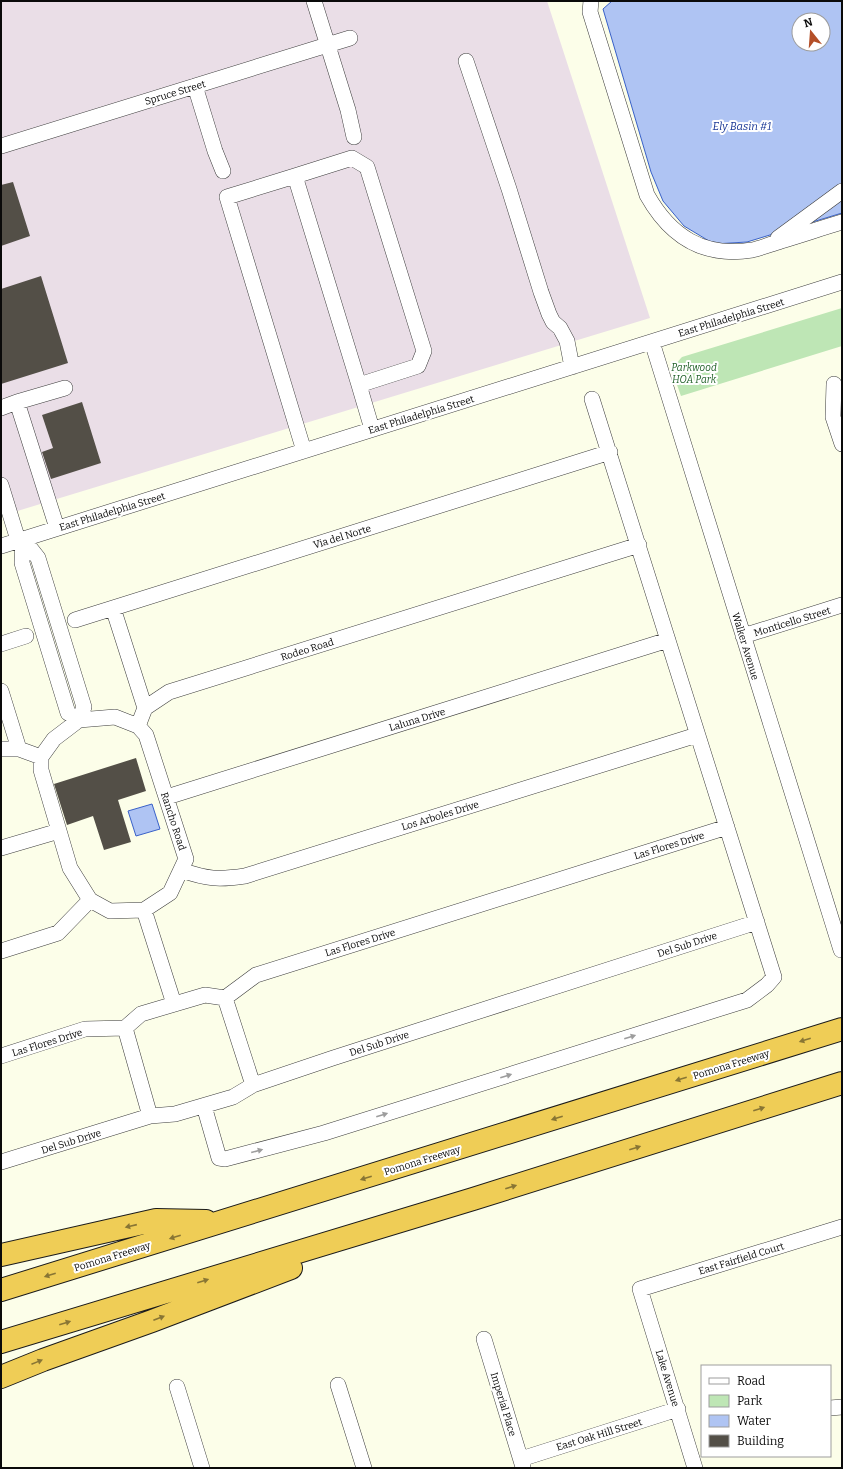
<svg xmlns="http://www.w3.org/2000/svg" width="843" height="1469" font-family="Bitter,serif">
<rect width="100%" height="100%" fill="#fcfee9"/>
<path fill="#eadee7" d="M 1,1 L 547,1 L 650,318 L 1,516 Z"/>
<path fill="#bee6b5" d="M 842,308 L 842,346 L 681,396 C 676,381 669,370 682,357 Z"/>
<path fill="#afc4f3" stroke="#3961c8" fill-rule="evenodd" d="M 612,1 L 842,1 L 842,213 L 747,242 L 714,244 L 684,226 L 663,201 L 651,172 L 603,9 ZM 799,20 L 823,20 L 823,44 L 799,44 Z
M 152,804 L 160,829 L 136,836 L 128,811 Z"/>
<path fill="#534f47" d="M 13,182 L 30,236 L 1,246 L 1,185 Z
M 41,276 L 68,363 L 1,384 L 1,289 Z
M 82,402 L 101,463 L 51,479 L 42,452 L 53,448 L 42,415 Z
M 136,758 L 146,791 L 118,800 L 131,842 L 104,850 L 93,816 L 67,825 L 54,784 Z"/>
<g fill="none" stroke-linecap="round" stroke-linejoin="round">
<defs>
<path id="minor" d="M 314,1 L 348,110 L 354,137
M 591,1 L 590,12 L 647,195 C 670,236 703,258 752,250 C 761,248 771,244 781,241 C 801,235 822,228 842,222
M 466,61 L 509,189 L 541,292 L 549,314 L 553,322 L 560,328 L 567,341 L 572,367
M 195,86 L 215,151 L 223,171
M 1,146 L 350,38
M 295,176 L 227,197 L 304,451
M 778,238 L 842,191
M 652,342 L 841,950
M 834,384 L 833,417 L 842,444
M 359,385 L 295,176 L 352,158 L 367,167 L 424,351 L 418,366 L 359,385 L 372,429
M 17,402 L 65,388
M 1,408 L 17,402 L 57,528
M 1,485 L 18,540
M 23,539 L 38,558 L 84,707 L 79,720 L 68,713 L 22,563 Z
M 1,546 L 842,282
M 113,608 L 145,708
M 75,620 L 610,452
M 743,636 L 842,605
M 1,644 L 26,636
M 1,691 L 19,749
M 115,717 L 138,726 L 146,735 L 186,859 L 170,893 L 144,910 L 110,911 L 90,900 L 70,868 L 41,770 L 41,757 L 54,739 L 79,720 Z
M 138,726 L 145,708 L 169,692 L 639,545
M 1,749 L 19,749 L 41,757
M 167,797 L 668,640
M 1,848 L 59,831
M 181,870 C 207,879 218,880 245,876 L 697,735
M 144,910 L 174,1004
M 1,951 L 58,933 L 90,900
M 225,998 L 253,1085
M 125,1028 L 150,1116
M 1,1056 L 85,1029 L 125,1028 L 141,1014 L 205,995 L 225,998 L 256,975 L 727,827
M 204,1106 L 219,1158 L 225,1159 L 324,1133 L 747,1000 L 767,985 L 774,977 L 592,399
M 1,1162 L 150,1116 L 175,1114 L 233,1097 L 253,1085 L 333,1058 L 757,922
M 484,1339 L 523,1467
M 338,1385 L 364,1468
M 177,1387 L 202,1468
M 830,1408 L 842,1407
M 521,1459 L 678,1409
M 695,1468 L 640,1289 L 842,1227"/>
<path id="highway" d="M 1,1255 L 156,1220 L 206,1221
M 1,1290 L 842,1029
M 1,1342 L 473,1199 L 842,1083
M 1,1377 L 43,1360 L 152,1321 L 291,1268"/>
</defs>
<use href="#minor" stroke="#3d3d3d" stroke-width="16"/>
<use href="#highway" stroke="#1b1b1b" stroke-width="24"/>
<use href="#minor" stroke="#fff" stroke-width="15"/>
<use href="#highway" stroke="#efcd56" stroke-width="22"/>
</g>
<defs><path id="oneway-solid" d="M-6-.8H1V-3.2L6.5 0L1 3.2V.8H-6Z"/></defs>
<g fill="#9d9d9d">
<use href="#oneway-solid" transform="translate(630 1037) rotate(-17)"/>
<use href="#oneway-solid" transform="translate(506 1076) rotate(-17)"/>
<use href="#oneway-solid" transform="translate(382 1115) rotate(-17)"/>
<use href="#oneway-solid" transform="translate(257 1151) rotate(-15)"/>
</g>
<g fill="#887534">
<use href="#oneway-solid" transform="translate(805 1040) rotate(163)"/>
<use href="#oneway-solid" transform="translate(681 1079) rotate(163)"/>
<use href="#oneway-solid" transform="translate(759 1109) rotate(-17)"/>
<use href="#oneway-solid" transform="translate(557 1118) rotate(163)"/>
<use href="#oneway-solid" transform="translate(635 1148) rotate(-17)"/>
<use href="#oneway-solid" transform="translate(366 1178) rotate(163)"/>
<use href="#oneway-solid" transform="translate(511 1187) rotate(-17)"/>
<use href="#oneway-solid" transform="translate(131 1226) rotate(167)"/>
<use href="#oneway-solid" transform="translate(175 1237) rotate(163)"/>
<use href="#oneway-solid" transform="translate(50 1275) rotate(163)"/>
<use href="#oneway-solid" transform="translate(203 1281) rotate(-17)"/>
<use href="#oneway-solid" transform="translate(159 1318) rotate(-21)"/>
<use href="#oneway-solid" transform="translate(65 1323) rotate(-17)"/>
<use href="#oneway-solid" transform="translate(37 1362) rotate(-22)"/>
</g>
<g text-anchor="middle" stroke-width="4" stroke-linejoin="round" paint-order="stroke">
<g font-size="10" fill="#0a0a0a" stroke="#fff">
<text transform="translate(175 92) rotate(-17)" y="4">Spruce Street</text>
<text transform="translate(731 317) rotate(-17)" y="4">East Philadelphia Street</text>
<text transform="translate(421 414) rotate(-17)" y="4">East Philadelphia Street</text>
<text transform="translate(112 511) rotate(-17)" y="4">East Philadelphia Street</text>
<text transform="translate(342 536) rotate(-17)" y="4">Via del Norte</text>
<text transform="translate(792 621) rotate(-17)" y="4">Monticello Street</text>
<text transform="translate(746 646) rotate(73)" y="4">Walker Avenue</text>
<text transform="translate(307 649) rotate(-17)" y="4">Rodeo Road</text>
<text transform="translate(417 719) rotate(-17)" y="4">Laluna Drive</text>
<text transform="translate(440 815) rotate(-17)" y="4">Los Arboles Drive</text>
<text transform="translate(174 821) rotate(72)" y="4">Rancho Road</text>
<text transform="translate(669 845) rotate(-17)" y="4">Las Flores Drive</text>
<text transform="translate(360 942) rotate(-17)" y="4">Las Flores Drive</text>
<text transform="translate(687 944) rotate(-18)" y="4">Del Sub Drive</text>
<text transform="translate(47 1042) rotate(-17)" y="4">Las Flores Drive</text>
<text transform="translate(379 1043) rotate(-18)" y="4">Del Sub Drive</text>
<text transform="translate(731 1064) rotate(-17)" y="4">Pomona Freeway</text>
<text transform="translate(71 1141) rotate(-17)" y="4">Del Sub Drive</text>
<text transform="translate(422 1160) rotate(-17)" y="4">Pomona Freeway</text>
<text transform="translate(112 1256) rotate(-17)" y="4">Pomona Freeway</text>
<text transform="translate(741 1258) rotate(-17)" y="4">East Fairfield Court</text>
<text transform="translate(668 1378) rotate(73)" y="4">Lake Avenue</text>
<text transform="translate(504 1404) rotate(73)" y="4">Imperial Place</text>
<text transform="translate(599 1434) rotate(-17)" y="4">East Oak Hill Street</text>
</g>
<g font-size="10" font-style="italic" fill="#1e5f26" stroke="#fff">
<text x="694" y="371">Parkwood<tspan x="694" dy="12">HOA Park</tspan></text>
</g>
<g font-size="11" font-style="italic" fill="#1a3896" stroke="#fff">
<text x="742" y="130">Ely Basin #1</text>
</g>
</g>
<rect width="843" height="1469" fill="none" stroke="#0a0a0a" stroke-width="4"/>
<rect x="701" y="1365" width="130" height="92" fill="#ffffff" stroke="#9d9d9d"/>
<rect x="709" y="1378" width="20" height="6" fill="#ffffff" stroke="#9d9d9d"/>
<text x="737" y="1385" font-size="12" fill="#0a0a0a">Road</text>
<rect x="709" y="1395" width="20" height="12" fill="#bee6b5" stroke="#9d9d9d"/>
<text x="737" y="1405" font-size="12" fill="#0a0a0a">Park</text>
<rect x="709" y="1415" width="20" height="12" fill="#afc4f3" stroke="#9d9d9d"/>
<text x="737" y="1425" font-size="12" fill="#0a0a0a">Water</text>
<rect x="709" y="1435" width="20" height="12" fill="#534f47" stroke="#9d9d9d"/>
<text x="737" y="1445" font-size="12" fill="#0a0a0a">Building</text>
<g transform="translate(811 32) rotate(343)"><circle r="19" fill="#ffffff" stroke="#9d9d9d"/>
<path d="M0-3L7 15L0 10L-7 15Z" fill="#b44f28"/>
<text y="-6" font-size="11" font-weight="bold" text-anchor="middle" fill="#0a0a0a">N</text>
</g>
</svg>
